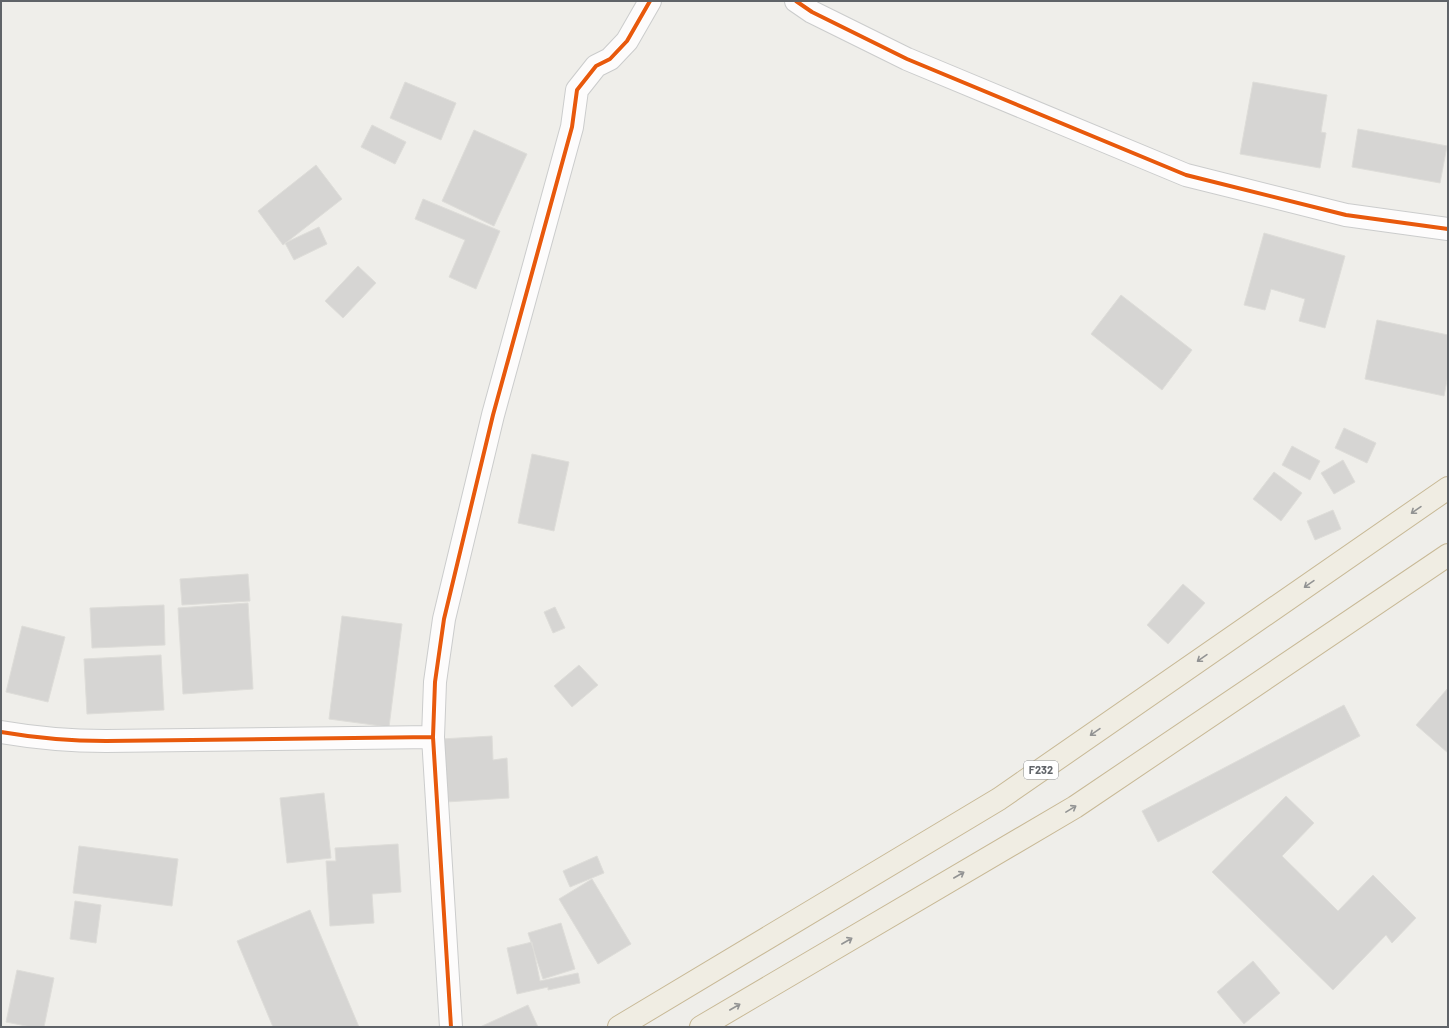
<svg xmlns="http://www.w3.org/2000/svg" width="1449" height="1028" font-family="Barlow,sans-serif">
<rect width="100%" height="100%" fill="#efeeea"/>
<path fill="#d6d5d3" stroke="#deddd9" d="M 405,82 L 456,103 L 441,140 L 390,118 Z
M 1253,82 L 1327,95 L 1321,132 L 1326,133 L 1320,168 L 1240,154 Z
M 372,125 L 406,142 L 395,164 L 361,147 Z
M 1358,129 L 1447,146 L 1440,183 L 1352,167 Z
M 474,130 L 527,154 L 494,226 L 442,201 Z
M 316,165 L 342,199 L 283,245 L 258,211 Z
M 423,199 L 500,231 L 476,289 L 449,277 L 465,240 L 415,219 Z
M 319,227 L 327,244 L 294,260 L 285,243 Z
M 1264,233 L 1345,256 L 1325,328 L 1299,321 L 1305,299 L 1271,289 L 1265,310 L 1244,305 Z
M 358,266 L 376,283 L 343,318 L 325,301 Z
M 1121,295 L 1192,350 L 1162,390 L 1091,334 Z
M 1377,320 L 1448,335 L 1448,375 L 1444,396 L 1365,379 Z
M 1344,428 L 1376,443 L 1367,463 L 1335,448 Z
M 1292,446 L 1320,461 L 1310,480 L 1282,465 Z
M 532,454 L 569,462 L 554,531 L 518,523 Z
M 1343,460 L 1355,482 L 1334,494 L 1321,473 Z
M 1274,472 L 1302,493 L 1281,521 L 1253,499 Z
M 1333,510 L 1341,529 L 1315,540 L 1307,521 Z
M 248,574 L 250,601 L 182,605 L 180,579 Z
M 1183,584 L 1205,603 L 1168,644 L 1147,625 Z
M 248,603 L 253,689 L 183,694 L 178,608 Z
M 164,605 L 165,645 L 92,648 L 90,608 Z
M 555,607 L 565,628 L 553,633 L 544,612 Z
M 342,616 L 402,624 L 389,727 L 329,719 Z
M 22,626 L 65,637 L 48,702 L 6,692 Z
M 161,655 L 164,710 L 87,714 L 84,659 Z
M 579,665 L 598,685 L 572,707 L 554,686 Z
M 1448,688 L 1448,753 L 1416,725 Z
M 1344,705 L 1360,736 L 1158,842 L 1142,811 Z
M 492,736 L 493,760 L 507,758 L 509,798 L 446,802 L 442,739 Z
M 324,793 L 331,858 L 287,863 L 280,798 Z
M 1286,796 L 1314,823 L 1282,856 L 1338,911 L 1373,875 L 1416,918 L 1392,943 L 1386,935 L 1333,990 L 1212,872 Z
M 398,844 L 401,892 L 372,894 L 374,923 L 330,926 L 326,861 L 336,861 L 335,848 Z
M 79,846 L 178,859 L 172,906 L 73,893 Z
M 597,856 L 604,873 L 570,887 L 563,871 Z
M 592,879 L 631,944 L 598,964 L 559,899 Z
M 75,901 L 101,905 L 96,943 L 70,939 Z
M 310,910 L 359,1027 L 273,1027 L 237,941 Z
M 561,923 L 575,969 L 543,979 L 528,933 Z
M 532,942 L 540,981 L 578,973 L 580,983 L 548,990 L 548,987 L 517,994 L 507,948 Z
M 1253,961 L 1280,993 L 1244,1024 L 1217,992 Z
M 17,970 L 54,978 L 44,1027 L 31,1027 L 6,1022 Z
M 528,1005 L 538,1027 L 480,1027 Z"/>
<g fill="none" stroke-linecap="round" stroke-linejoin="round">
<defs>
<path id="minor" d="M 796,1 L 812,12 L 907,59 L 1186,175 L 1346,215 L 1448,229
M 1,732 C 36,738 71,741 106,741 L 433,737
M 451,1027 L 433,737 L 435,682 L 444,619 L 493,415 L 572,127 L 577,90 L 596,66 L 610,59 L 627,41 L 650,1"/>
<path id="highway" d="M 619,1027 L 999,799 L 1448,488
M 701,1027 L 1075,807 L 1448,555"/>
</defs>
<use href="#minor" stroke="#cbcccc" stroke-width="24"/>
<use href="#highway" stroke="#c8b996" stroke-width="24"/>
<use href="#minor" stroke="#fdfcfc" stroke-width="22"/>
<use href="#highway" stroke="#f0ede3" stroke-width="22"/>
<defs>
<path id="cycleway" d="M 796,1 L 812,12 L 907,59 L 1186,175 L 1346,215 L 1448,229
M 1,732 C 36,738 71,741 106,741 L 433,737
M 451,1027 L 433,737 L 435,682 L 444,619 L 493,415 L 572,127 L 577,90 L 596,66 L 610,59 L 627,41 L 650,1"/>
</defs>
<use href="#cycleway" stroke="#fff" stroke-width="6"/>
<use href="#cycleway" stroke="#e8590c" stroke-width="4"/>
</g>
<defs><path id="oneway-shaft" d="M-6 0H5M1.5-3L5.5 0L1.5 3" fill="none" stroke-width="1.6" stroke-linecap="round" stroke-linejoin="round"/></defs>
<g stroke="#929393">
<use href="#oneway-shaft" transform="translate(1416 510) rotate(145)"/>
<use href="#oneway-shaft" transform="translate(1309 584) rotate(145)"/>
<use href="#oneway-shaft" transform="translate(1202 658) rotate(145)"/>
<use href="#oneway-shaft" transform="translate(1095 732) rotate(145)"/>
<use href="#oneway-shaft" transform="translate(1071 809) rotate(-31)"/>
<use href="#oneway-shaft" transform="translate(959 875) rotate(-30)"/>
<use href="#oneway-shaft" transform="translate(847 941) rotate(-30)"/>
<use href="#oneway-shaft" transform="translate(735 1007) rotate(-30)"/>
</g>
<g text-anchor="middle" stroke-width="3" stroke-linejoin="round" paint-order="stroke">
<rect fill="#fff" stroke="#8f9295" stroke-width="1" x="1024" y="761" width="34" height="18" rx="3"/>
<g font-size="11" font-weight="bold" fill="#5f6368">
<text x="1041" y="774">F232</text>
</g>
</g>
<rect width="1449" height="1028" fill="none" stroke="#5f6368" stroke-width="4"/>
</svg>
